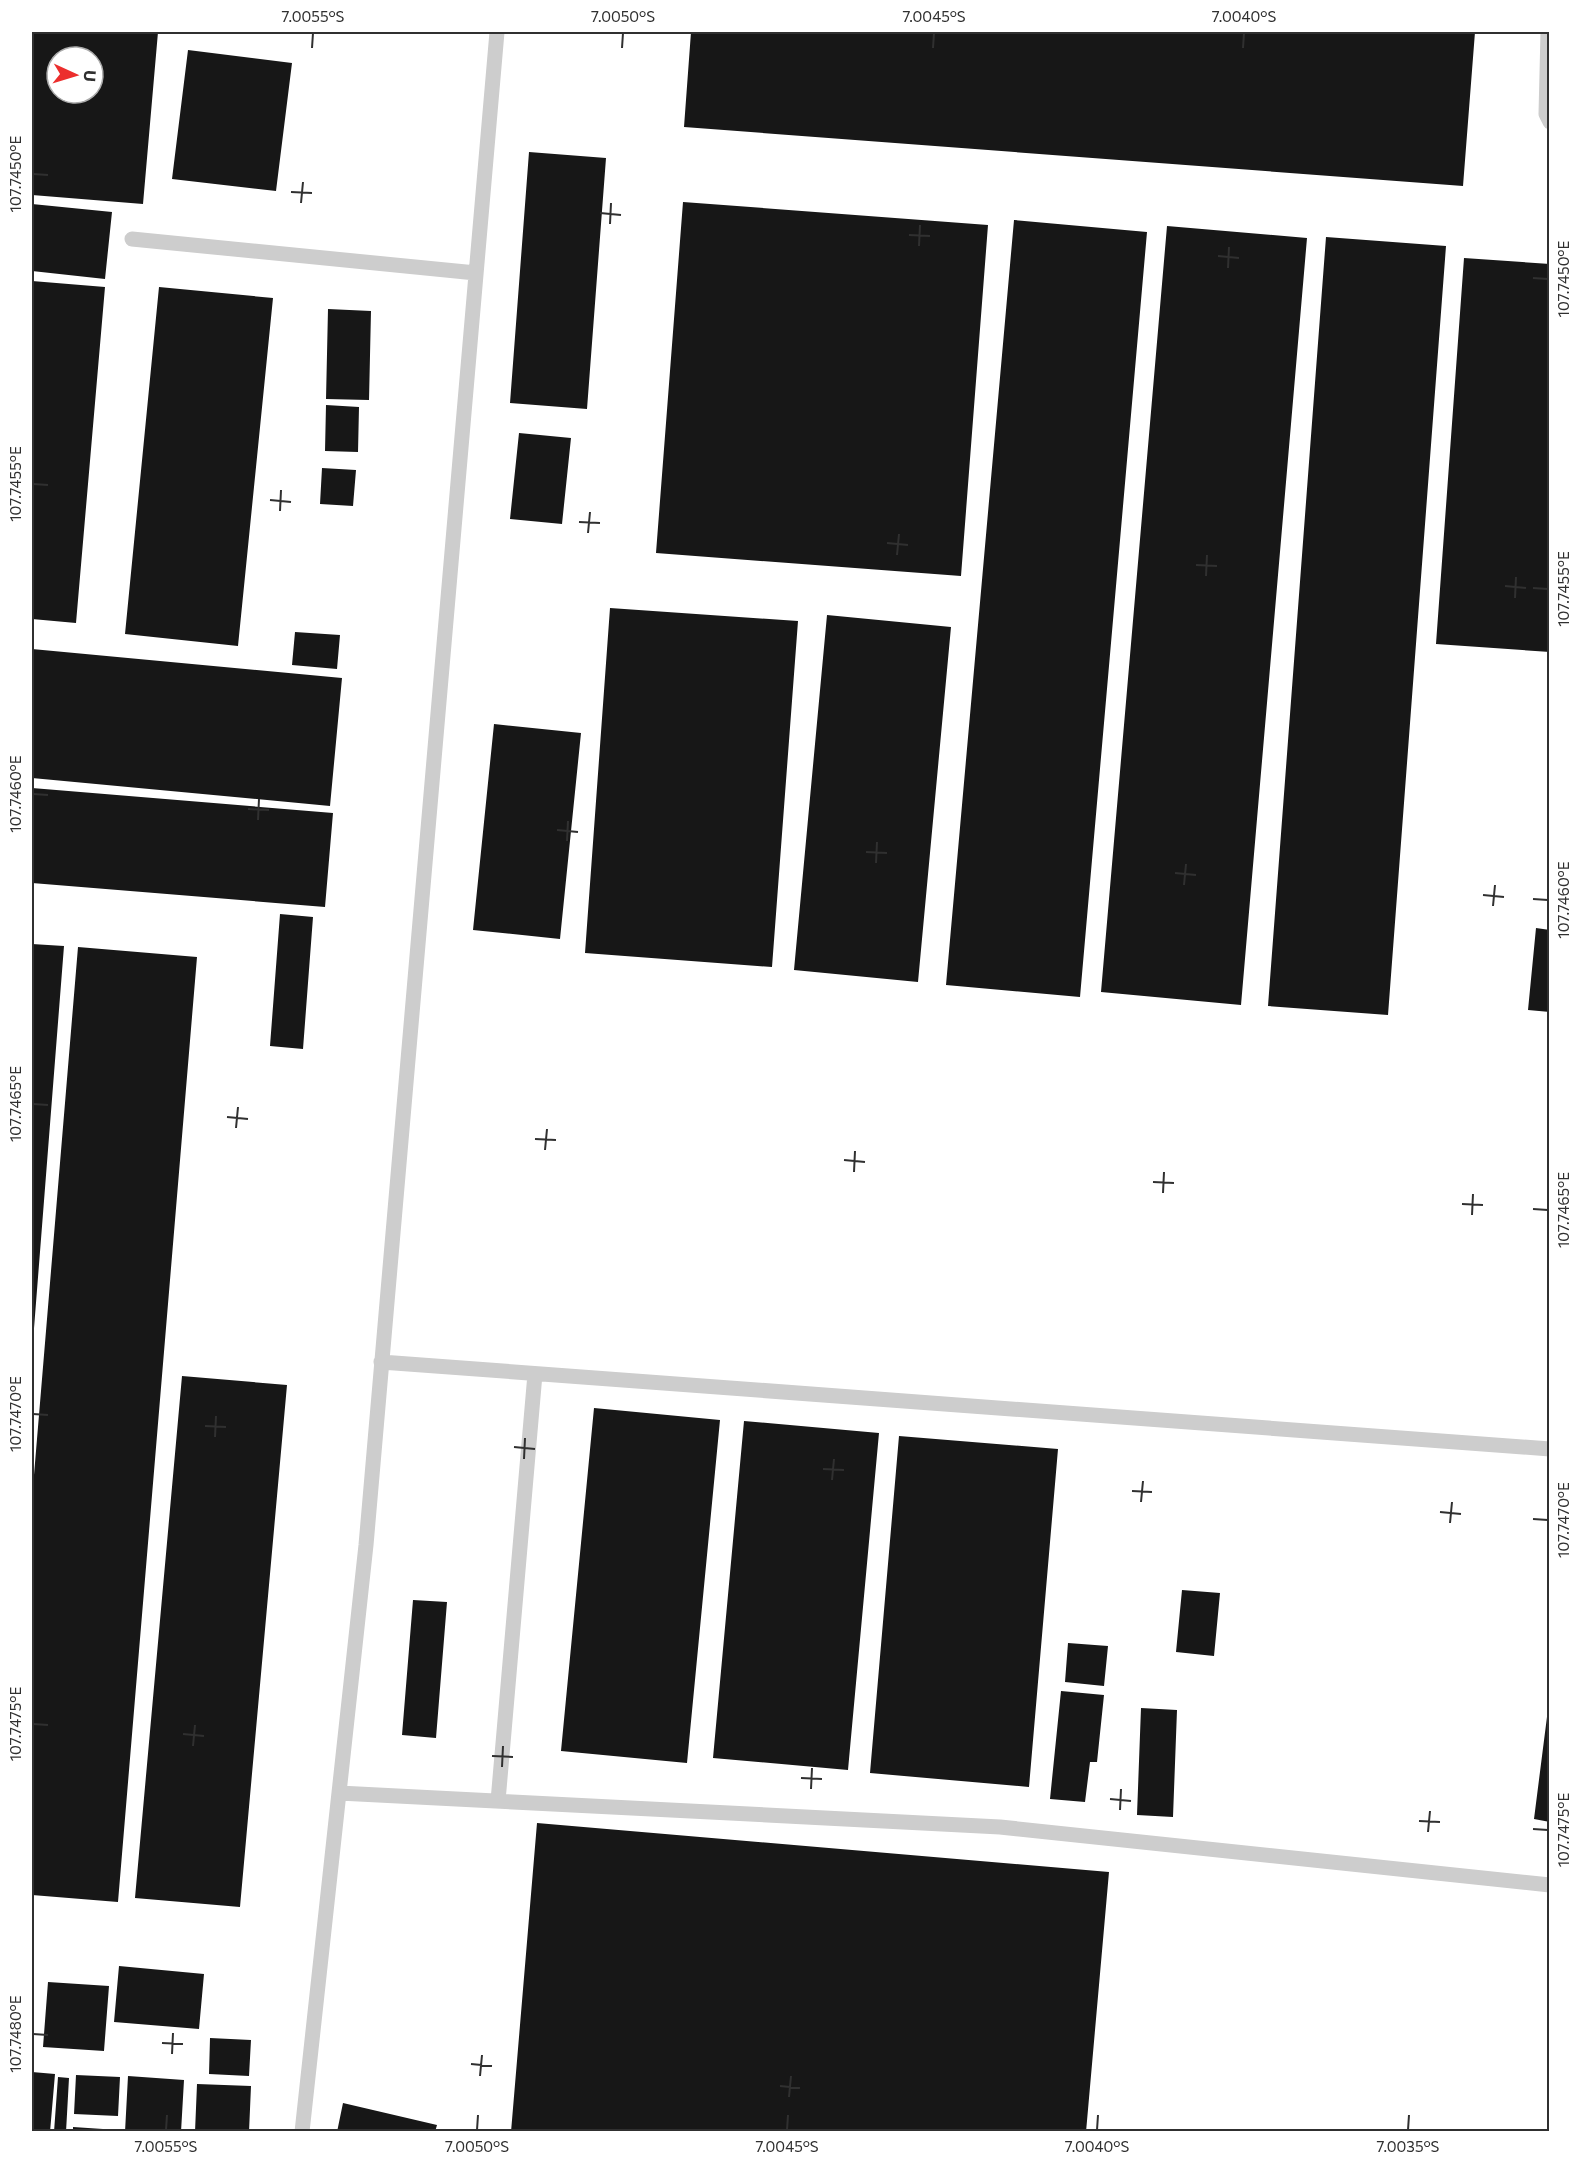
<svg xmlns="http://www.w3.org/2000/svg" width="1581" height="2163" font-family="Commissioner,sans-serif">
<rect width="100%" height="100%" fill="#fff"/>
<path fill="#171717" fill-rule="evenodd" d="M 32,32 L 158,32 L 143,204 L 32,195 ZM 57,57 L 93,57 L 93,93 L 57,93 Z
M 691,32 L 1475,32 L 1463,186 L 684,127 Z
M 188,50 L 292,63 L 276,191 L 172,179 Z
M 529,152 L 606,158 L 587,409 L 510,403 Z
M 683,202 L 988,225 L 961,576 L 656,553 Z
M 32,204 L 112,212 L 105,279 L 32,271 Z
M 1014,220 L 1147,232 L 1080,997 L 946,985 Z
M 1167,226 L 1307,238 L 1241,1005 L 1101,992 Z
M 1326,237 L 1446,246 L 1388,1015 L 1268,1006 Z
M 1464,258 L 1550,264 L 1550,652 L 1436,644 Z
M 32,281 L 105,287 L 76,623 L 32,619 Z
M 159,287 L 273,298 L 238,646 L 125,634 Z
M 328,309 L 371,311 L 369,400 L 326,399 Z
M 326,405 L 359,407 L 358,452 L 325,451 Z
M 519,433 L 571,438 L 562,524 L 510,519 Z
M 322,468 L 356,470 L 353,506 L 320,504 Z
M 610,608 L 798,621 L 772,967 L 585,953 Z
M 827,615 L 951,627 L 918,982 L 794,970 Z
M 295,632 L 340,635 L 337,669 L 292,665 Z
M 32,649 L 342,678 L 330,806 L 32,778 Z
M 494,724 L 581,733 L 560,939 L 473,930 Z
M 32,788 L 333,813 L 325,907 L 32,883 Z
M 280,914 L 313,917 L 303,1049 L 270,1046 Z
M 1536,928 L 1550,930 L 1550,1012 L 1528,1010 Z
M 32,944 L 64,946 L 33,1341 L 32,1341 Z
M 78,947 L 197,957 L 118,1902 L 32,1895 L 32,1499 Z
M 182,1376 L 287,1385 L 240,1907 L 135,1898 Z
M 594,1408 L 720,1420 L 687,1763 L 561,1751 Z
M 744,1421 L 879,1433 L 848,1770 L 713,1758 Z
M 899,1436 L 1058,1449 L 1029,1787 L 870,1773 Z
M 1182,1590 L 1220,1593 L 1214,1656 L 1176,1652 Z
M 413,1600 L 447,1602 L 436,1738 L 402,1735 Z
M 1068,1643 L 1108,1646 L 1104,1686 L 1065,1682 Z
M 1061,1691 L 1104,1695 L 1097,1762 L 1090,1762 L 1085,1802 L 1050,1799 Z
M 1141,1708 L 1177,1710 L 1173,1817 L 1137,1815 Z
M 1548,1709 L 1550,1709 L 1550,1822 L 1534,1819 Z
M 537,1823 L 1109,1872 L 1086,2132 L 511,2132 Z
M 119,1966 L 204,1974 L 199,2029 L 114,2022 Z
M 48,1982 L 109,1986 L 104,2051 L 43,2047 Z
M 210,2038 L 251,2040 L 249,2076 L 209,2074 Z
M 32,2072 L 55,2074 L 50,2132 L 32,2132 Z
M 76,2075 L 120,2077 L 118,2116 L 74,2114 Z
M 128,2076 L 184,2080 L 181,2132 L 125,2132 Z
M 58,2077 L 69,2078 L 66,2132 L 54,2132 Z
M 197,2084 L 251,2086 L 249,2132 L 195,2132 Z
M 343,2103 L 437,2125 L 435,2132 L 337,2132 Z
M 73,2127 L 118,2130 L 118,2132 L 73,2132 Z"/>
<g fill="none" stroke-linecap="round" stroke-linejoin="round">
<path stroke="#cdcdcd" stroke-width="15" d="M 1548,32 L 1546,114 L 1550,122
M 132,239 L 476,273
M 381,1362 L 1550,1449
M 339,1793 L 1000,1827 L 1550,1885
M 498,1801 L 535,1374
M 302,2132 L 366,1545 L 497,32"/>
</g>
<path fill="none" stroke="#303030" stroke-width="2" d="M 312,48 L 313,33M 622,48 L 623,33M 933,48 L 934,33M 1243,48 L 1244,33M 33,174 L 48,175M 291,192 L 312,193M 301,203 L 303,182M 600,213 L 621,215M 610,224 L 611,203M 909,235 L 930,236M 919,246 L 920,225M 1218,256 L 1239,258M 1228,268 L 1229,247M 1533,278 L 1548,279M 33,484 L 48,485M 270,500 L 291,502M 280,511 L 281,490M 579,522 L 600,523M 588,533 L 590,512M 887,543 L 908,545M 897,555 L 899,534M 1196,565 L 1217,566M 1206,576 L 1207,555M 1505,586 L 1526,588M 1533,588 L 1548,589M 1515,598 L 1516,577M 33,794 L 48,795M 248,809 L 269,810M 258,820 L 259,799M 557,830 L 578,832M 567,841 L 568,821M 866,852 L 887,853M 876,863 L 877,842M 1175,873 L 1196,875M 1184,885 L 1186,864M 1483,895 L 1504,897M 1533,899 L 1548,900M 1493,906 L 1495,885M 33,1104 L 48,1105M 227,1117 L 248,1119M 236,1128 L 238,1107M 535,1139 L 556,1140M 545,1150 L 547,1129M 844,1160 L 865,1162M 854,1172 L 855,1151M 1153,1182 L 1174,1183M 1163,1193 L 1164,1172M 1462,1204 L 1483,1205M 1533,1209 L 1548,1210M 1472,1215 L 1473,1194M 33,1414 L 48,1415M 205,1426 L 226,1427M 215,1437 L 216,1416M 514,1447 L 535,1449M 524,1459 L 525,1438M 823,1469 L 844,1470M 832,1480 L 834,1459M 1132,1491 L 1152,1492M 1141,1502 L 1143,1481M 1440,1512 L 1461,1514M 1533,1519 L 1548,1520M 1450,1523 L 1452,1502M 33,1724 L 48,1725M 183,1734 L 204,1736M 193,1746 L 195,1725M 492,1756 L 513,1757M 502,1767 L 503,1746M 801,1778 L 822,1779M 811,1789 L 812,1768M 1110,1799 L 1131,1801M 1120,1810 L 1121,1789M 1419,1821 L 1440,1822M 1533,1829 L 1548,1830M 1428,1832 L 1430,1811M 33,2034 L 48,2035M 162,2043 L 183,2044M 172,2054 L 173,2033M 471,2064 L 492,2066M 480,2076 L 482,2055M 780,2086 L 800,2088M 789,2097 L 791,2076M 166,2130 L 167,2115M 477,2130 L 478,2115M 787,2130 L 788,2115M 1097,2130 L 1098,2115M 1408,2130 L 1409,2115"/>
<rect width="1581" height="2163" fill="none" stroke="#ffffff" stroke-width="66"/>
<g transform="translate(75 75) rotate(94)"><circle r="28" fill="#ffffff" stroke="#acacac" stroke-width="1.5"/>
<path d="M0-4.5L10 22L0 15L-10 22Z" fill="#ec2e2d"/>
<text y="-9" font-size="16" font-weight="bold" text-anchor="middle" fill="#303030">U</text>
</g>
<rect x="33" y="33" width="1515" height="2097" fill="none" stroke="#303030" stroke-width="2"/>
<g font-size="15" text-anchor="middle" fill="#303030">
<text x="313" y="22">7.0055°S</text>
<text x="623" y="22">7.0050°S</text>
<text x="934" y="22">7.0045°S</text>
<text x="1244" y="22">7.0040°S</text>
<text transform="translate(16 174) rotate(-90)" y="5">107.7450°E</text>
<text transform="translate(1564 279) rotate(-90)" y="5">107.7450°E</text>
<text transform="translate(16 484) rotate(-90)" y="5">107.7455°E</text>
<text transform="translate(1564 589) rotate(-90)" y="5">107.7455°E</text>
<text transform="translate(16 794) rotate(-90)" y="5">107.7460°E</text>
<text transform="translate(1564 900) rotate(-90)" y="5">107.7460°E</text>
<text transform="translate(16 1104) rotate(-90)" y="5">107.7465°E</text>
<text transform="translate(1564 1210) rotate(-90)" y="5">107.7465°E</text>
<text transform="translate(16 1414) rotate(-90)" y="5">107.7470°E</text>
<text transform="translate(1564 1520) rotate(-90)" y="5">107.7470°E</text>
<text transform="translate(16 1724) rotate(-90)" y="5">107.7475°E</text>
<text transform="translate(1564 1830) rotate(-90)" y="5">107.7475°E</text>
<text transform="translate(16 2034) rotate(-90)" y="5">107.7480°E</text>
<text x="166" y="2152">7.0055°S</text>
<text x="477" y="2152">7.0050°S</text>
<text x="787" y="2152">7.0045°S</text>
<text x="1097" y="2152">7.0040°S</text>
<text x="1408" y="2152">7.0035°S</text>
</g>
</svg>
